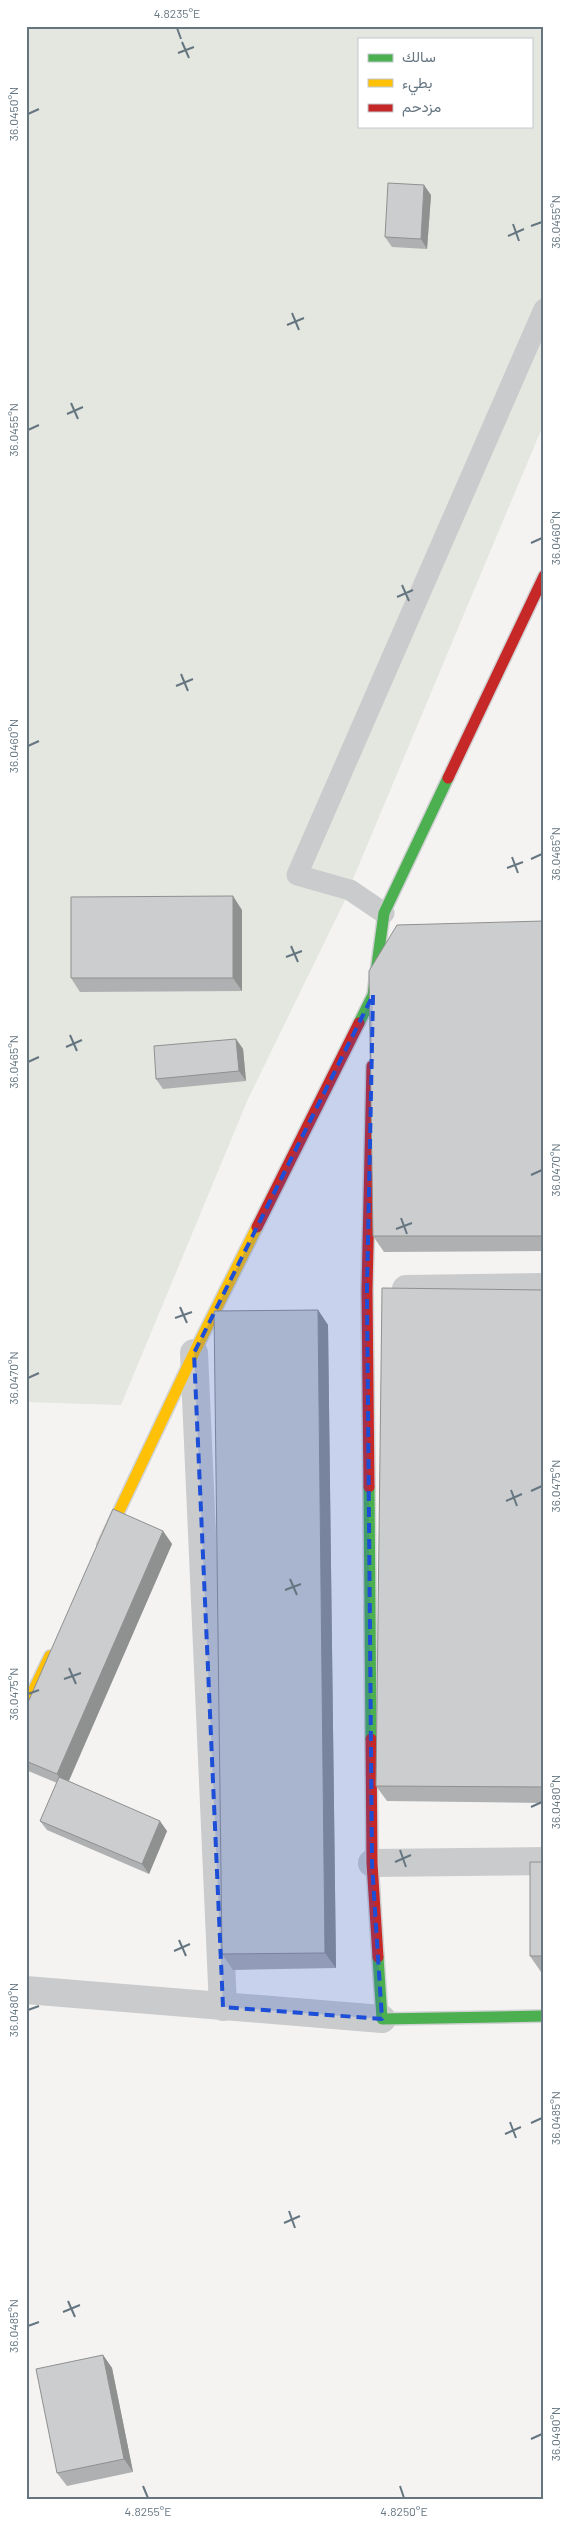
<svg xmlns="http://www.w3.org/2000/svg" width="570" height="2525" font-family="Barlow,Vazirmatn,sans-serif">
<rect width="100%" height="100%" fill="#f4f3f2"/>
<path fill="#e4e6e0" fill-rule="evenodd" d="M 26,26 L 544,26 L 544,423 L 353,879 L 350,890 L 248,1099 L 121,1405 L 26,1402 ZM 359,39 L 531,39 L 531,126 L 359,126 Z"/>
<g fill="none" stroke-linecap="round" stroke-linejoin="round">
<defs>
<path id="fast" d="M 359,1023 L 373,995 L 384,913 L 448,778
M 369,1487 L 371,1739
M 378,1957 L 382,2019 L 544,2016"/>
<path id="slow" d="M 103,1545 L 194,1353 L 257,1227
M 26,1706 L 50,1656"/>
<path id="jam" d="M 448,778 L 544,576
M 257,1227 L 359,1023
M 369,1487 L 367,1290 L 372,1066
M 371,1739 L 372,1863 L 378,1957"/>
</defs>
<use href="#fast" stroke="#d0d1d2" stroke-width="14"/>
<use href="#slow" stroke="#d0d1d2" stroke-width="14"/>
<use href="#jam" stroke="#d0d1d2" stroke-width="14"/>
<path stroke="#cacbcc" stroke-width="21" d="M 384,913 L 350,890 L 297,875 L 544,309"/>
<path stroke="#cacbcc" stroke-width="28" d="M 406,1289 L 544,1287
M 194,1353 L 223,2007
M 372,1863 L 544,1861
M 26,1990 L 382,2019"/>
<use href="#fast" stroke="#4caf50" stroke-width="11"/>
<use href="#slow" stroke="#ffc107" stroke-width="11"/>
<use href="#jam" stroke="#c62828" stroke-width="11"/>
</g>
<path fill="#afb0b1" d="M 431,195 L 427,249 L 392,247 L 385,237 Z
M 242,910 L 242,991 L 80,992 L 71,978 Z
M 544,921 L 544,1251 L 384,1252 L 373,1236 Z
M 236,1039 L 243,1049 L 246,1081 L 163,1089 L 156,1079 Z
M 544,1290 L 544,1803 L 387,1801 L 376,1786 Z
M 318,1310 L 328,1325 L 336,1968 L 233,1970 L 222,1954 Z
M 163,1531 L 172,1544 L 69,1781 L 167,1831 L 149,1874 L 47,1830 L 40,1821 L 57,1783 L 26,1770 L 26,1707 Z
M 544,1862 L 544,1972 L 541,1972 L 530,1956 Z
M 103,2355 L 112,2368 L 133,2472 L 67,2486 L 57,2473 Z"/>
<path fill="#8f9090" d="M 424,185 L 431,195 L 427,249 L 421,239 Z
M 233,896 L 242,910 L 242,991 L 233,978 Z
M 236,1039 L 243,1049 L 246,1081 L 239,1071 Z
M 318,1310 L 328,1325 L 336,1968 L 325,1953 Z
M 163,1531 L 172,1544 L 66,1787 L 57,1774 Z
M 160,1821 L 167,1831 L 149,1874 L 142,1864 Z
M 103,2355 L 112,2368 L 133,2472 L 124,2459 Z"/>
<path fill="#cccdce" stroke="#8f9090" d="M 388,183 L 424,185 L 421,239 L 385,237 Z
M 233,896 L 233,978 L 71,978 L 71,897 Z
M 544,921 L 544,1236 L 373,1236 L 369,971 L 397,925 Z
M 236,1039 L 239,1071 L 156,1079 L 154,1046 Z
M 382,1288 L 544,1290 L 544,1787 L 376,1786 Z
M 318,1310 L 325,1953 L 222,1954 L 214,1311 Z
M 113,1509 L 163,1531 L 57,1774 L 26,1761 L 26,1707 Z
M 59,1777 L 160,1821 L 142,1864 L 40,1821 Z
M 530,1862 L 544,1862 L 544,1956 L 530,1956 Z
M 103,2355 L 124,2459 L 57,2473 L 36,2369 Z"/>
<path fill="#1d4ed8" fill-opacity="0.2" stroke="#1d4ed8" stroke-width="4" stroke-dasharray="10 6" stroke-linejoin="round" d="M 373,995 L 367,1290 L 372,1863 L 382,2019 L 223,2007 L 194,1353 Z"/>
<path fill="none" stroke="#657681" stroke-width="2" d="M 177,28 L 181,39M 182,42 L 189,58M 178,53 L 194,47M 28,114 L 39,109M 513,224 L 519,241M 531,226 L 542,222M 508,236 L 524,229M 292,313 L 299,330M 287,325 L 304,318M 71,403 L 78,419M 67,414 L 83,407M 28,430 L 39,425M 531,543 L 542,538M 402,585 L 409,601M 397,597 L 413,590M 181,674 L 188,691M 176,686 L 193,679M 28,746 L 39,741M 512,857 L 518,873M 531,859 L 542,854M 507,868 L 523,862M 291,946 L 298,962M 286,957 L 302,951M 70,1035 L 77,1051M 66,1047 L 82,1040M 28,1062 L 39,1057M 531,1175 L 542,1170M 401,1218 L 407,1234M 396,1229 L 412,1223M 180,1307 L 187,1323M 175,1318 L 192,1312M 28,1378 L 39,1373M 511,1490 L 517,1506M 531,1491 L 542,1486M 506,1501 L 522,1494M 290,1579 L 297,1595M 285,1590 L 301,1584M 69,1668 L 76,1684M 64,1679 L 81,1673M 28,1694 L 39,1690M 531,1807 L 542,1802M 400,1850 L 406,1867M 395,1862 L 411,1855M 179,1940 L 186,1956M 174,1951 L 190,1944M 28,2010 L 39,2006M 510,2122 L 516,2138M 531,2123 L 542,2118M 505,2134 L 521,2127M 289,2211 L 295,2228M 284,2223 L 300,2216M 68,2301 L 75,2317M 63,2312 L 80,2305M 28,2326 L 39,2322M 531,2439 L 542,2434M 143,2486 L 148,2498M 400,2486 L 404,2498"/>
<rect width="570" height="2525" fill="none" stroke="#ffffff" stroke-width="55"/>
<rect x="358" y="38" width="175" height="90" fill="#ffffff" stroke="#c1c8cd"/>
<rect x="368" y="54" width="25" height="8" fill="#4caf50" stroke="#c1c8cd"/>
<text x="402" y="62" font-size="15" fill="#657681">سالك</text>
<rect x="368" y="79" width="25" height="8" fill="#ffc107" stroke="#c1c8cd"/>
<text x="402" y="88" font-size="15" fill="#657681">بطيء</text>
<rect x="368" y="104" width="25" height="8" fill="#c62828" stroke="#c1c8cd"/>
<text x="402" y="112" font-size="15" fill="#657681">مزدحم</text>
<rect x="28" y="28" width="514" height="2470" fill="none" stroke="#657681" stroke-width="2"/>
<g font-size="12" text-anchor="middle" fill="#657681">
<text x="177" y="18">4.8235°E</text>
<text transform="translate(14 114) rotate(-90)" y="4">36.0450°N</text>
<text transform="translate(556 222) rotate(-90)" y="4">36.0455°N</text>
<text transform="translate(14 430) rotate(-90)" y="4">36.0455°N</text>
<text transform="translate(556 538) rotate(-90)" y="4">36.0460°N</text>
<text transform="translate(14 746) rotate(-90)" y="4">36.0460°N</text>
<text transform="translate(556 854) rotate(-90)" y="4">36.0465°N</text>
<text transform="translate(14 1062) rotate(-90)" y="4">36.0465°N</text>
<text transform="translate(556 1170) rotate(-90)" y="4">36.0470°N</text>
<text transform="translate(14 1378) rotate(-90)" y="4">36.0470°N</text>
<text transform="translate(556 1486) rotate(-90)" y="4">36.0475°N</text>
<text transform="translate(14 1694) rotate(-90)" y="4">36.0475°N</text>
<text transform="translate(556 1802) rotate(-90)" y="4">36.0480°N</text>
<text transform="translate(14 2010) rotate(-90)" y="4">36.0480°N</text>
<text transform="translate(556 2118) rotate(-90)" y="4">36.0485°N</text>
<text transform="translate(14 2326) rotate(-90)" y="4">36.0485°N</text>
<text transform="translate(556 2434) rotate(-90)" y="4">36.0490°N</text>
<text x="148" y="2516">4.8255°E</text>
<text x="404" y="2516">4.8250°E</text>
</g>
</svg>
